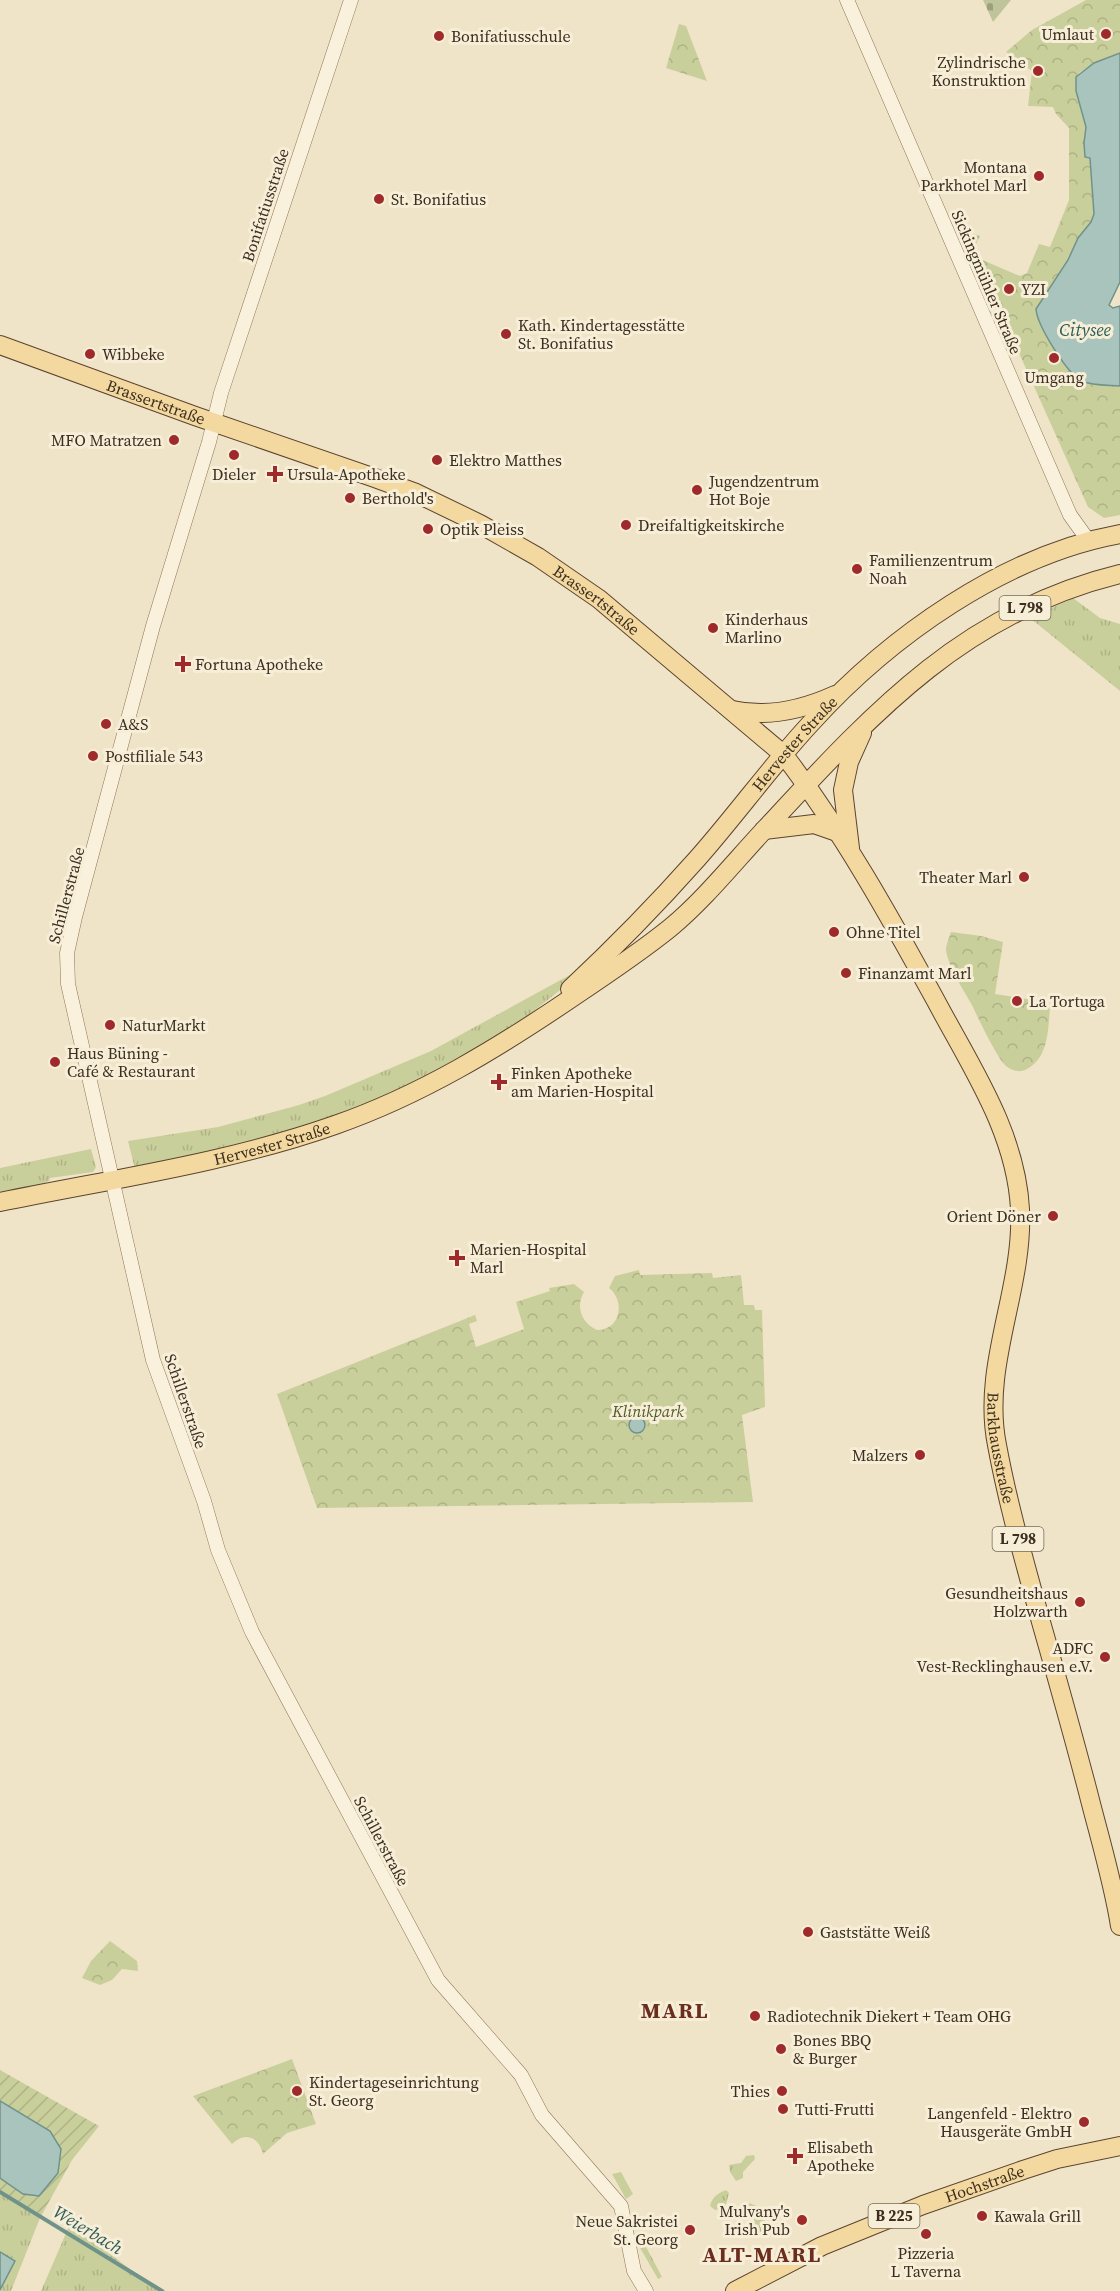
<svg xmlns="http://www.w3.org/2000/svg" width="1120" height="2291" font-family="'Source Serif 4',serif">
<defs>
<pattern id="grass-tufts" width="24" height="20" patternUnits="userSpaceOnUse" patternTransform="scale(1.5)"><rect width="24" height="20" fill="#c9cf9b"/><path d="M3 7l-1-3M5 7V3M7 7l1-3M15 17l-1-3M17 17v-4M19 17l1-3" fill="none" stroke="#aeb285"/></pattern>
<pattern id="forest-crowns" width="20" height="18" patternUnits="userSpaceOnUse" patternTransform="scale(1.5)"><rect width="20" height="18" fill="#c9cf9b"/><path d="M2 6a3 3 0 1 1 6 0M12 15a3 3 0 1 1 6 0" fill="none" stroke="#aeb285"/></pattern>
<pattern id="cemetery-stones" width="16" height="16" patternUnits="userSpaceOnUse" patternTransform="scale(1.5)"><rect width="16" height="16" fill="#bfc49a"/><path d="M2 7V4a2 2 0 0 1 4 0v3zM10 15v-3a2 2 0 0 1 4 0v3z" fill="#9ca07d"/></pattern>
<pattern id="garden-furrows" width="10" height="10" patternUnits="userSpaceOnUse" patternTransform="scale(1.5)"><rect width="10" height="10" fill="#c9cf9b"/><path d="M-1 1l2-2M0 10L10 0M9 11l2-2" fill="none" stroke="#aeb285"/></pattern>
</defs>
<rect width="100%" height="100%" fill="#f0e4c8"/>
<path fill="url(#grass-tufts)" d="M 1073,598 L 1100,618 L 1120,624 L 1120,691 L 1030,618 Z
M 577,971 L 579,975 L 505,1034 L 473,1055 L 350,1113 L 285,1135 L 135,1169 L 128,1141 L 218,1127 L 299,1105 L 325,1096 L 431,1051 Z
M 91,1149 L 96,1167 L 93,1172 L 50,1178 L 49,1181 L 33,1188 L 0,1195 L 0,1168 Z
M 754,2155 L 755,2159 L 743,2172 L 743,2178 L 736,2181 L 730,2172 L 729,2165 L 741,2163 L 746,2156 Z
M 621,2172 L 633,2194 L 626,2199 L 612,2174 Z
M 726,2190 L 729,2193 L 725,2208 L 715,2210 L 710,2206 C 712,2197 718,2193 726,2190 Z
M 0,2192 L 40,2218 L 11,2291 L 0,2291 Z
M 749,2203 L 764,2209 L 765,2234 L 755,2232 L 754,2218 L 746,2208 Z
M 70,2224 L 130,2269 L 166,2291 L 41,2291 Z
M 637,2232 L 643,2232 L 644,2243 L 662,2277 L 658,2279 L 639,2246 Z"/>
<path fill="url(#forest-crowns)" d="M 1086,0 L 1120,0 L 1120,53 L 1094,63 L 1079,73 L 1076,91 L 1086,127 L 1084,143 L 1086,157 L 1090,157 L 1094,214 L 1091,222 L 1078,238 L 1068,260 L 1040,302 L 1040,324 L 1063,362 L 1069,368 L 1092,384 L 1120,386 L 1120,515 L 1104,518 L 1088,507 L 967,237 L 973,234 L 980,236 L 975,246 L 980,259 L 1020,276 L 1027,273 L 1039,244 L 1050,247 L 1069,200 L 1069,128 L 1056,114 L 1053,107 L 1028,106 L 1032,71 L 1006,52 L 1032,30 Z
M 679,24 L 686,26 L 707,81 L 666,68 Z
M 951,932 L 981,936 L 1003,942 L 995,994 L 1046,1002 L 1050,1007 C 1048,1029 1049,1057 1027,1069 C 1020,1073 1012,1071 1006,1066 C 997,1058 978,1018 972,1005 C 964,991 948,966 946,950 C 946,945 949,938 951,932 Z
M 639,1270 L 640,1275 L 712,1273 L 713,1278 L 741,1275 L 744,1305 L 754,1305 L 755,1310 L 762,1310 L 765,1407 L 742,1415 L 753,1502 L 317,1508 L 277,1394 L 475,1315 L 477,1321 L 469,1324 L 476,1347 L 524,1329 L 516,1302 L 550,1291 L 549,1288 L 574,1284 L 584,1292 C 575,1307 582,1323 597,1330 C 620,1331 626,1301 609,1288 L 615,1276 Z
M 110,1941 L 137,1961 L 138,1971 L 122,1969 L 112,1980 L 100,1985 L 82,1978 L 91,1961 Z
M 292,2059 L 316,2124 L 287,2133 L 263,2154 C 259,2137 245,2131 232,2144 L 193,2096 Z"/>
<path fill="url(#cemetery-stones)" d="M 983,0 L 1011,0 L 993,22 Z"/>
<path fill="url(#garden-furrows)" d="M 0,2070 L 99,2126 L 72,2160 L 40,2218 L 0,2192 Z"/>
<path fill="#a9c4bc" stroke="#6f938a" stroke-width="1.5" d="M 1120,53 L 1120,282 L 1109,305 L 1113,308 L 1120,306 L 1120,386 C 1108,385 1093,386 1082,381 C 1067,374 1037,325 1036,309 L 1068,260 L 1078,238 L 1091,222 L 1094,214 L 1090,158 L 1085,157 L 1084,143 L 1086,127 L 1076,91 L 1076,77 L 1094,63 Z
M629 1425a8 8 0 1 1 16 0a8 8 0 1 1-16 0Z
M 0,2101 L 50,2131 L 61,2149 L 58,2173 L 39,2196 L 23,2194 L 0,2178 Z
M 0,2252 L 15,2261 L 0,2290 Z"/>
<g fill="none" stroke-linecap="round" stroke-linejoin="round">
<path stroke="#6f938a" stroke-width="4" d="M 0,2192 L 162,2291"/>
<defs>
<path id="minor" d="M 351,0 L 221,393 L 209,442 L 153,626 L 75,917 L 67,953 L 68,984 L 153,1360 L 204,1501 L 218,1550 L 252,1632 L 438,1980 L 521,2075 L 542,2115 L 621,2206 L 634,2271 L 646,2291
M 847,0 L 1070,515 L 1088,540"/>
<g id="major">
<path id="s1" d="M 0,345 L 195,416 L 372,477 L 416,493 L 480,524 L 538,557 L 599,599 L 784,755 C 842,831 890,917 936,1001 C 971,1067 1016,1132 1020,1209 C 1024,1289 981,1365 997,1445 C 1008,1505 1025,1563 1041,1622 C 1057,1678 1073,1735 1088,1792 C 1099,1836 1113,1881 1120,1926"/>
<path d="M 732,710 C 768,718 802,710 835,695"/>
<path d="M 764,830 L 814,824 L 837,832"/>
<path d="M 850,848 L 843,790 L 849,762 L 862,733"/>
<path id="s2" d="M 570,989 C 614,948 657,904 697,859 C 736,815 771,766 811,723 C 889,637 1004,555 1120,534"/>
<path id="s3" d="M 0,1202 C 112,1179 227,1163 335,1125 C 421,1095 498,1048 573,997 C 606,975 639,953 670,928 C 705,899 735,861 766,828 C 871,715 963,612 1120,574"/>
<path id="s4" d="M 735,2291 L 822,2246 L 923,2205 L 1023,2170 L 1057,2159 L 1120,2146"/>
</g>
</defs>
<use href="#minor" stroke="#8d765c" stroke-width="15"/>
<use href="#major" stroke="#5b4430" stroke-width="20"/>
<use href="#minor" stroke="#faf1dc" stroke-width="14"/>
<use href="#major" stroke="#f3d9a0" stroke-width="18"/>
</g>
<g fill="#9e2a2b" stroke="#f7eed8" stroke-width="2">
<circle cx="1106" cy="34" r="6"/>
<circle cx="439" cy="36" r="6"/>
<circle cx="1038" cy="71" r="6"/>
<circle cx="1039" cy="176" r="6"/>
<circle cx="379" cy="199" r="6"/>
<circle cx="1009" cy="289" r="6"/>
<circle cx="506" cy="334" r="6"/>
<circle cx="90" cy="354" r="6"/>
<circle cx="1054" cy="358" r="6"/>
<circle cx="174" cy="440" r="6"/>
<circle cx="234" cy="455" r="6"/>
<circle cx="437" cy="460" r="6"/>
<path d="M272 465h6v6h6v6h-6v6h-6v-6h-6v-6h6z"/>
<circle cx="697" cy="490" r="6"/>
<circle cx="350" cy="498" r="6"/>
<circle cx="626" cy="525" r="6"/>
<circle cx="428" cy="529" r="6"/>
<circle cx="857" cy="569" r="6"/>
<circle cx="713" cy="628" r="6"/>
<path d="M180 655h6v6h6v6h-6v6h-6v-6h-6v-6h6z"/>
<circle cx="106" cy="724" r="6"/>
<circle cx="93" cy="756" r="6"/>
<circle cx="1024" cy="877" r="6"/>
<circle cx="834" cy="932" r="6"/>
<circle cx="846" cy="973" r="6"/>
<circle cx="1017" cy="1001" r="6"/>
<circle cx="110" cy="1025" r="6"/>
<circle cx="55" cy="1062" r="6"/>
<path d="M496 1073h6v6h6v6h-6v6h-6v-6h-6v-6h6z"/>
<circle cx="1053" cy="1216" r="6"/>
<path d="M454 1249h6v6h6v6h-6v6h-6v-6h-6v-6h6z"/>
<circle cx="920" cy="1455" r="6"/>
<circle cx="1080" cy="1602" r="6"/>
<circle cx="1105" cy="1657" r="6"/>
<circle cx="808" cy="1932" r="6"/>
<circle cx="755" cy="2016" r="6"/>
<circle cx="781" cy="2049" r="6"/>
<circle cx="297" cy="2091" r="6"/>
<circle cx="782" cy="2091" r="6"/>
<circle cx="783" cy="2109" r="6"/>
<circle cx="1084" cy="2122" r="6"/>
<path d="M792 2147h6v6h6v6h-6v6h-6v-6h-6v-6h6z"/>
<circle cx="982" cy="2216" r="6"/>
<circle cx="802" cy="2220" r="6"/>
<circle cx="690" cy="2230" r="6"/>
<circle cx="926" cy="2234" r="6"/>
</g>
<g text-anchor="middle" stroke-width="6" stroke-linejoin="round" paint-order="stroke">
<g fill="#f7eed8" stroke="#756857" stroke-width="1.5">
<rect x="999.5" y="596" width="51" height="24" rx="4.5"/>
<rect x="992.5" y="1527" width="51" height="24" rx="4.5"/>
<rect x="868.5" y="2204" width="51" height="24" rx="4.5"/>
</g>
<g font-size="15" font-weight="bold" fill="#3d2e20">
<text x="1025" y="613">L 798</text>
<text x="1018" y="1544">L 798</text>
<text x="894" y="2221">B 225</text>
</g>
<g font-size="16" fill="#3d2e20" stroke="#f7eed8" text-anchor="start">
<text x="1094" y="40" text-anchor="end">Umlaut</text>
<text x="451" y="42">Bonifatiusschule</text>
<text x="1026" y="68" text-anchor="end">Zylindrische<tspan x="1026" dy="18">Konstruktion</tspan></text>
<text x="1027" y="173" text-anchor="end">Montana<tspan x="1027" dy="18">Parkhotel Marl</tspan></text>
<text x="391" y="205">St. Bonifatius</text>
<text x="1021" y="295">YZI</text>
<text x="518" y="331">Kath. Kindertagesstätte<tspan x="518" dy="18">St. Bonifatius</tspan></text>
<text x="102" y="360">Wibbeke</text>
<text x="1054" y="383" text-anchor="middle">Umgang</text>
<text x="162" y="446" text-anchor="end">MFO Matratzen</text>
<text x="449" y="466">Elektro Matthes</text>
<text x="234" y="480" text-anchor="middle">Dieler</text>
<text x="287" y="480">Ursula-Apotheke</text>
<text x="709" y="487">Jugendzentrum<tspan x="709" dy="18">Hot Boje</tspan></text>
<text x="362" y="504">Berthold's</text>
<text x="638" y="531">Dreifaltigkeitskirche</text>
<text x="440" y="535">Optik Pleiss</text>
<text x="869" y="566">Familienzentrum<tspan x="869" dy="18">Noah</tspan></text>
<text x="725" y="625">Kinderhaus<tspan x="725" dy="18">Marlino</tspan></text>
<text x="195" y="670">Fortuna Apotheke</text>
<text x="118" y="730">A&amp;S</text>
<text x="105" y="762">Postfiliale 543</text>
<text x="1012" y="883" text-anchor="end">Theater Marl</text>
<text x="846" y="938">Ohne Titel</text>
<text x="858" y="979">Finanzamt Marl</text>
<text x="1029" y="1007">La Tortuga</text>
<text x="122" y="1031">NaturMarkt</text>
<text x="67" y="1059">Haus Büning -<tspan x="67" dy="18">Café &amp; Restaurant</tspan></text>
<text x="511" y="1079">Finken Apotheke<tspan x="511" dy="18">am Marien-Hospital</tspan></text>
<text x="1041" y="1222" text-anchor="end">Orient Döner</text>
<text x="470" y="1255">Marien-Hospital<tspan x="470" dy="18">Marl</tspan></text>
<text x="908" y="1461" text-anchor="end">Malzers</text>
<text x="1068" y="1599" text-anchor="end">Gesundheitshaus<tspan x="1068" dy="18">Holzwarth</tspan></text>
<text x="1093" y="1654" text-anchor="end">ADFC<tspan x="1093" dy="18">Vest-Recklinghausen e.V.</tspan></text>
<text x="820" y="1938">Gaststätte Weiß</text>
<text x="767" y="2022">Radiotechnik Diekert + Team OHG</text>
<text x="793" y="2046">Bones BBQ<tspan x="793" dy="18">&amp; Burger</tspan></text>
<text x="309" y="2088">Kindertageseinrichtung<tspan x="309" dy="18">St. Georg</tspan></text>
<text x="770" y="2097" text-anchor="end">Thies</text>
<text x="795" y="2115">Tutti-Frutti</text>
<text x="1072" y="2119" text-anchor="end">Langenfeld - Elektro<tspan x="1072" dy="18">Hausgeräte GmbH</tspan></text>
<text x="807" y="2153">Elisabeth<tspan x="807" dy="18">Apotheke</tspan></text>
<text x="790" y="2217" text-anchor="end">Mulvany's<tspan x="790" dy="18">Irish Pub</tspan></text>
<text x="994" y="2222">Kawala Grill</text>
<text x="678" y="2227" text-anchor="end">Neue Sakristei<tspan x="678" dy="18">St. Georg</tspan></text>
<text x="926" y="2259" text-anchor="middle">Pizzeria<tspan x="926" dy="18">L Taverna</tspan></text>
</g>
<g font-size="16" fill="#3d2e20" stroke="#f7eed8">
<text transform="translate(265 205) rotate(-72)" y="6">Bonifatiusstraße</text>
<text transform="translate(987 282) rotate(67)" y="6">Sickingmühler Straße</text>
<text dy="6" stroke="none"><textPath href="#s1" startOffset="166">Brassertstraße</textPath></text>
<text dy="6" stroke="none"><textPath href="#s1" startOffset="652">Brassertstraße</textPath></text>
<text dy="6" stroke="none"><textPath href="#s2" startOffset="333">Hervester Straße</textPath></text>
<text transform="translate(66 895) rotate(-75)" y="6">Schillerstraße</text>
<text dy="6" stroke="none"><textPath href="#s3" startOffset="278">Hervester Straße</textPath></text>
<text transform="translate(186 1401) rotate(71)" y="6">Schillerstraße</text>
<text dy="6" stroke="none"><textPath href="#s1" startOffset="1653">Barkhausstraße</textPath></text>
<text transform="translate(382 1841) rotate(62)" y="6">Schillerstraße</text>
<text dy="6" stroke="none"><textPath href="#s4" startOffset="272">Hochstraße</textPath></text>
</g>
<g font-size="16" font-style="italic" fill="#4d5a26" stroke="#f7eed8">
<text x="648" y="1417">Klinikpark</text>
</g>
<g font-size="18" font-style="italic" fill="#2f5d5a" stroke="#f7eed8">
<text x="1085" y="336">Citysee</text>
<text transform="translate(88 2230) rotate(31)" y="6">Weierbach</text>
</g>
<g font-size="22" font-weight="bold" letter-spacing="1.5" fill="#6b2e1e" stroke="#f7eed8">
<text x="675" y="2018">MARL</text>
<text x="762" y="2262">ALT-MARL</text>
</g>
</g>
</svg>
